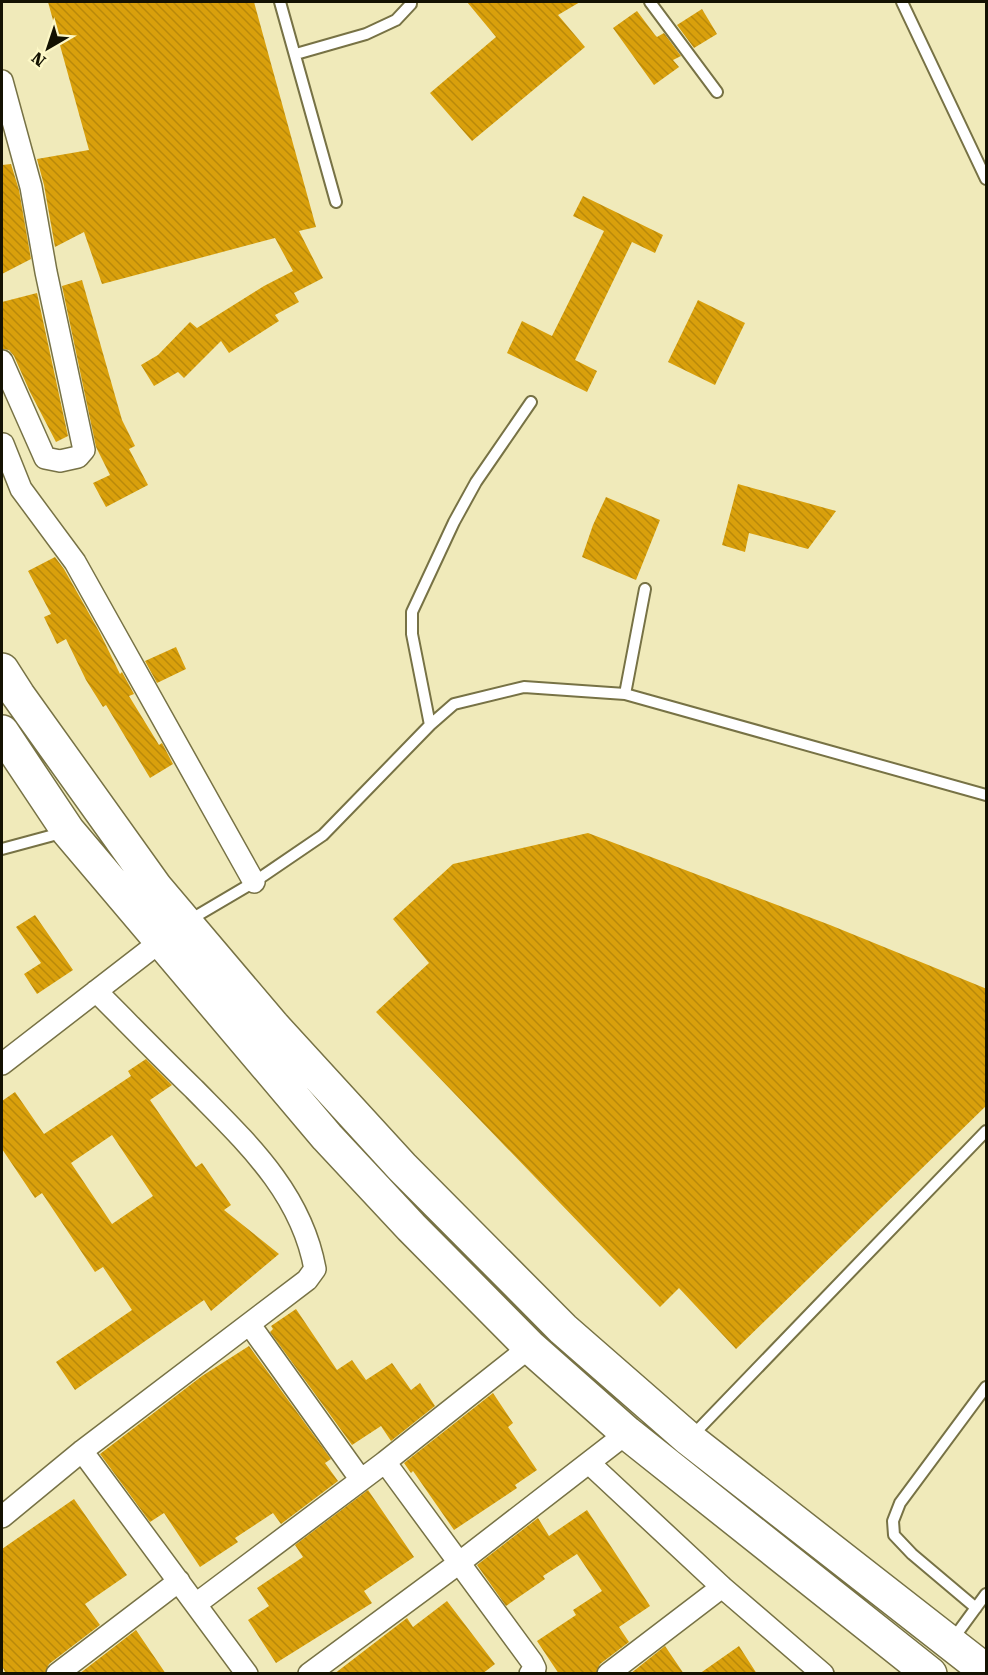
<svg xmlns="http://www.w3.org/2000/svg" width="988" height="1675" font-family="'Roboto Serif',serif">
<defs>
<pattern id="building-back-hatch" width="6" height="6" patternUnits="userSpaceOnUse" patternTransform="scale(1.5)"><rect width="6" height="6" fill="#d9a00c"/><path d="M-1 5l2 2M0 0l6 6M5-1l2 2" fill="none" stroke="#b9890a"/></pattern>
</defs>
<rect width="100%" height="100%" fill="#f0eaba"/>
<path fill="url(#building-back-hatch)" fill-rule="evenodd" d="M 48,2 L 254,2 L 316,227 L 299,231 L 323,278 L 294,293 L 299,302 L 275,315 L 279,321 L 229,353 L 221,341 L 184,378 L 178,372 L 154,386 L 141,365 L 158,355 L 190,322 L 197,328 L 264,286 L 293,271 L 275,238 L 102,284 L 84,232 L 55,247 L 44,185 L 37,159 L 89,150 Z
M 467,2 L 580,2 L 558,15 L 585,47 L 472,141 L 430,93 L 496,37 Z
M 702,9 L 717,34 L 694,48 L 677,25 Z
M 637,11 L 655,35 L 657,37 L 664,33 L 681,56 L 673,60 L 679,67 L 654,85 L 613,28 Z
M 11,164 L 19,190 L 31,259 L 2,274 L 2,165 Z
M 583,196 L 663,235 L 655,253 L 632,242 L 575,360 L 597,371 L 587,392 L 507,353 L 522,321 L 552,336 L 604,231 L 573,216 Z
M 82,280 L 122,420 L 135,446 L 129,449 L 148,485 L 106,507 L 93,483 L 110,475 L 96,447 L 62,286 Z
M 37,293 L 68,436 L 56,442 L 30,392 L 14,356 L 9,350 L 2,349 L 2,302 Z
M 698,300 L 745,323 L 715,385 L 668,362 Z
M 738,484 L 836,511 L 808,549 L 749,533 L 745,552 L 722,545 Z
M 606,497 L 660,520 L 636,580 L 582,557 L 593,525 Z
M 55,557 L 64,569 L 100,633 L 120,674 L 122,672 L 134,694 L 129,696 L 159,745 L 162,743 L 173,764 L 150,778 L 106,705 L 103,707 L 86,680 L 66,639 L 57,644 L 44,617 L 51,614 L 28,571 Z
M 176,647 L 186,669 L 157,683 L 145,661 Z
M 588,833 L 830,925 L 987,989 L 987,1105 L 736,1349 L 679,1288 L 660,1307 L 376,1012 L 429,963 L 393,919 L 453,864 Z
M 35,915 L 73,970 L 37,994 L 24,974 L 41,963 L 16,927 Z
M 146,1059 L 172,1085 L 150,1100 L 196,1167 L 202,1163 L 231,1205 L 224,1210 L 279,1254 L 211,1311 L 204,1300 L 75,1390 L 56,1362 L 132,1310 L 103,1267 L 95,1272 L 42,1193 L 35,1198 L 2,1149 L 2,1101 L 15,1092 L 44,1134 L 131,1076 L 128,1071 ZM 112,1135 L 153,1196 L 112,1224 L 71,1163 Z
M 296,1309 L 337,1370 L 352,1360 L 366,1380 L 392,1363 L 411,1390 L 420,1383 L 435,1406 L 391,1441 L 381,1426 L 352,1445 L 270,1332 L 273,1329 L 271,1326 Z
M 249,1346 L 331,1459 L 325,1463 L 338,1481 L 281,1524 L 273,1513 L 235,1538 L 238,1542 L 200,1567 L 164,1513 L 150,1522 L 100,1454 L 202,1376 Z
M 493,1393 L 513,1423 L 508,1427 L 537,1470 L 515,1485 L 517,1488 L 454,1530 L 413,1471 L 411,1473 L 404,1463 Z
M 368,1490 L 414,1557 L 364,1591 L 372,1603 L 276,1663 L 248,1620 L 269,1606 L 257,1588 L 303,1557 L 295,1545 Z
M 74,1499 L 127,1575 L 85,1604 L 100,1625 L 49,1664 L 45,1674 L 6,1674 L 2,1666 L 2,1549 Z
M 587,1510 L 650,1606 L 619,1627 L 629,1642 L 600,1664 L 596,1674 L 559,1674 L 537,1641 L 576,1615 L 573,1610 L 602,1591 L 577,1554 L 543,1576 L 545,1579 L 506,1606 L 477,1565 L 538,1518 L 549,1536 Z
M 447,1601 L 495,1664 L 482,1674 L 334,1674 L 407,1618 L 413,1627 Z
M 136,1630 L 166,1674 L 79,1674 Z
M 665,1646 L 684,1674 L 630,1674 Z
M 739,1646 L 757,1674 L 699,1674 Z"/>
<g fill="none" stroke-linecap="round" stroke-linejoin="round">
<defs>
<path id="lane" d="M 280,2 L 336,202
M 650,2 L 717,92
M 902,2 L 986,179
M 296,54 L 366,34 L 396,20 L 411,4 L 411,2
M 625,694 L 645,589
M 430,725 L 412,634 L 412,612 L 454,522 L 476,482 L 531,402
M 2,849 L 65,832
M 188,921 L 254,882 L 323,835 L 430,725 L 454,704 L 524,687 L 625,694 L 986,795
M 691,1437 L 986,1131
M 976,1608 L 912,1554 L 894,1535 L 893,1521 L 900,1503 L 986,1387
M 953,1639 L 986,1594"/>
<path id="street" d="M 2,81 L 31,187 L 46,272 L 84,450 L 78,457 L 60,461 L 45,458 L 2,361
M 3,444 L 21,489 L 75,562 L 254,882
M 2,1064 L 161,941
M 250,1325 L 361,1480
M 82,1451 L 247,1674
M 385,1462 L 532,1662 L 535,1668 L 530,1674
M 589,1463 L 722,1587 L 823,1674
M 2,1517 L 82,1451 L 307,1280 L 315,1269 C 301,1192 246,1142 194,1089 C 161,1057 129,1024 96,991
M 196,1604 L 385,1462 L 530,1347
M 57,1674 L 179,1581
M 309,1674 L 459,1563 L 627,1433
M 608,1674 L 722,1587"/>
<path id="highway" d="M 2,670 L 18,695 L 156,888 L 273,1026 L 402,1167 L 563,1329 L 689,1439 L 986,1671
M 2,732 L 68,831 L 327,1137 L 411,1227 L 530,1347 L 627,1433 L 930,1674"/>
</defs>
<use href="#lane" stroke="#777245" stroke-width="14"/>
<use href="#street" stroke="#777245" stroke-width="24"/>
<use href="#highway" stroke="#777245" stroke-width="36"/>
<use href="#lane" stroke="#fff" stroke-width="10"/>
<use href="#street" stroke="#fff" stroke-width="21"/>
<use href="#highway" stroke="#fff" stroke-width="33"/>
</g>
<rect width="988" height="1675" fill="none" stroke="#141202" stroke-width="6"/>
<g transform="translate(48 48) rotate(219)" stroke="#fdf8c7" stroke-width="4.5" paint-order="stroke">
<path d="M0-4.5L10 22L0 15L-10 22Z" fill="#141202"/>
<text y="-9" font-size="16" font-weight="bold" text-anchor="middle" fill="#141202">N</text>
</g>
</svg>
